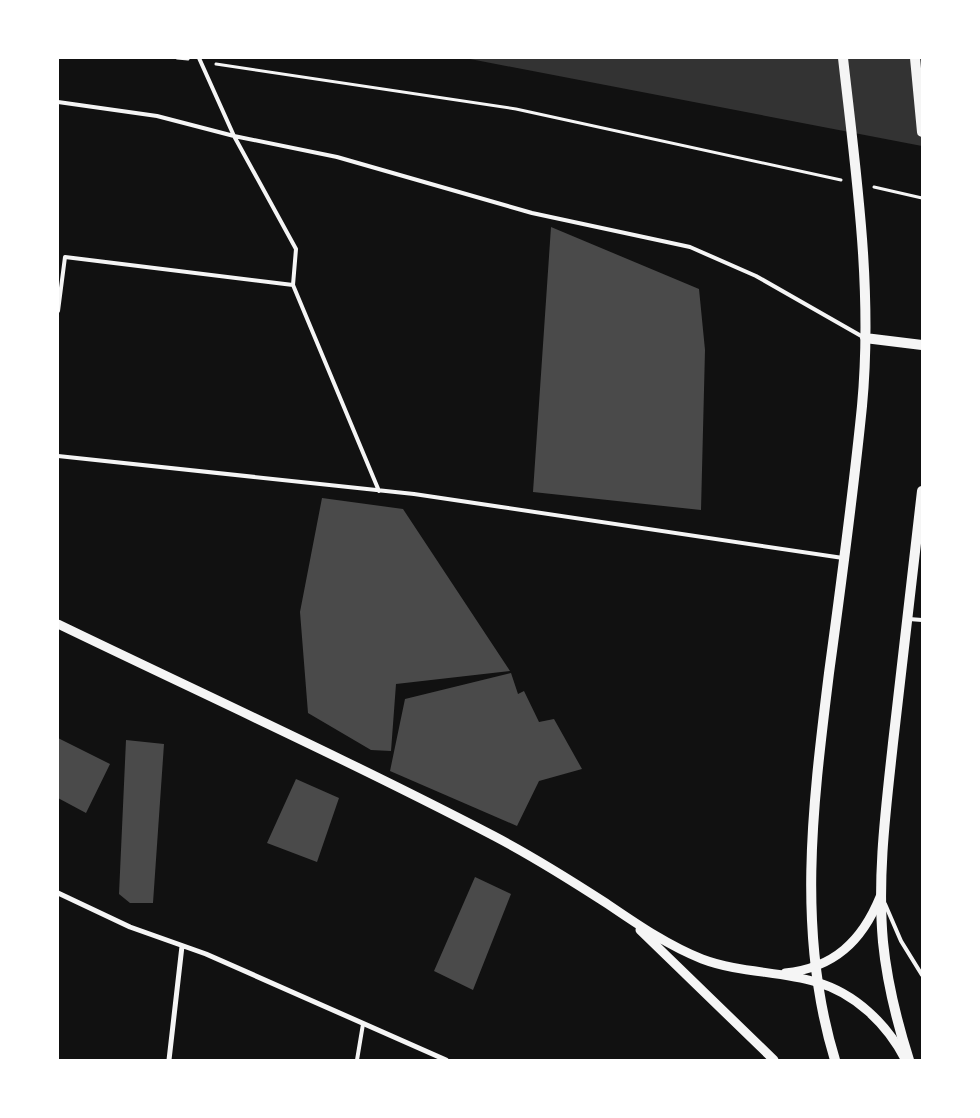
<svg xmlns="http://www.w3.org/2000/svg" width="980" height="1118" font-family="Figtree,sans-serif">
<rect width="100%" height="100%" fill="#111"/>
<path fill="#333" d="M 465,58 L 922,58 L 922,146 Z"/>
<path fill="#4a4a4a" d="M 551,227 L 699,289 L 705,350 L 701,510 L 533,492 Z
M 322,498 L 403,509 L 510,671 L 396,684 L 391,751 L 371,750 L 308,713 L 300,612 Z
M 511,673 L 518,694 L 524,691 L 539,722 L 554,719 L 582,769 L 539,781 L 517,826 L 390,771 L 405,699 Z
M 58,738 L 110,764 L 86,813 L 58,798 Z
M 126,740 L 164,744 L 153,903 L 130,903 L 119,894 Z
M 296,779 L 339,798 L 317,862 L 267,843 Z
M 475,877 L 511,894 L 473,990 L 434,971 Z"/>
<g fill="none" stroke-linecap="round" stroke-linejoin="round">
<path stroke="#f5f5f5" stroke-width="3" d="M 177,58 L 188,59
M 216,64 L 516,109 L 841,180
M 874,187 L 922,198"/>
<path stroke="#f5f5f5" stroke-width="4" d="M 58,102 L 157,116 L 234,136 L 337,157 L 532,213 L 690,247 L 756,276 L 863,337
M 293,285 L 379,491
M 58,311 L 65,257 L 293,285 L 296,249 L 234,136 L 199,58
M 58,456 L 414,494 L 843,558
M 909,619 L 922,620
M 885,904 L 901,941 L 922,975
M 357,1060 L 363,1024"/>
<path stroke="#f5f5f5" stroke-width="5" d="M 58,893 L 130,927 L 206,954 L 446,1060
M 169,1060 L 182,946"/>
<path stroke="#f5f5f5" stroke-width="9" d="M 58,624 C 203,694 350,761 494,836 C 532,856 569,879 606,903 C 637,924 667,945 702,959 C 739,973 779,971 816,982 C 855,993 887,1024 905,1059
M 640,930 L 774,1060
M 785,973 C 834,968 862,941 880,897"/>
<path stroke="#f5f5f5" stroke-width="10" d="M 915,58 L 922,132
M 865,338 L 922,345
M 835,1060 C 796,933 813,803 829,673 C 841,585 853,496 862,406 C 873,289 856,174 843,58
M 909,1060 C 897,1022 887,983 883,942 C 877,876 886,808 893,743 C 902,659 913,575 922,491"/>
</g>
<rect width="980" height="1118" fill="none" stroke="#ffffff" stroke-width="118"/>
</svg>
